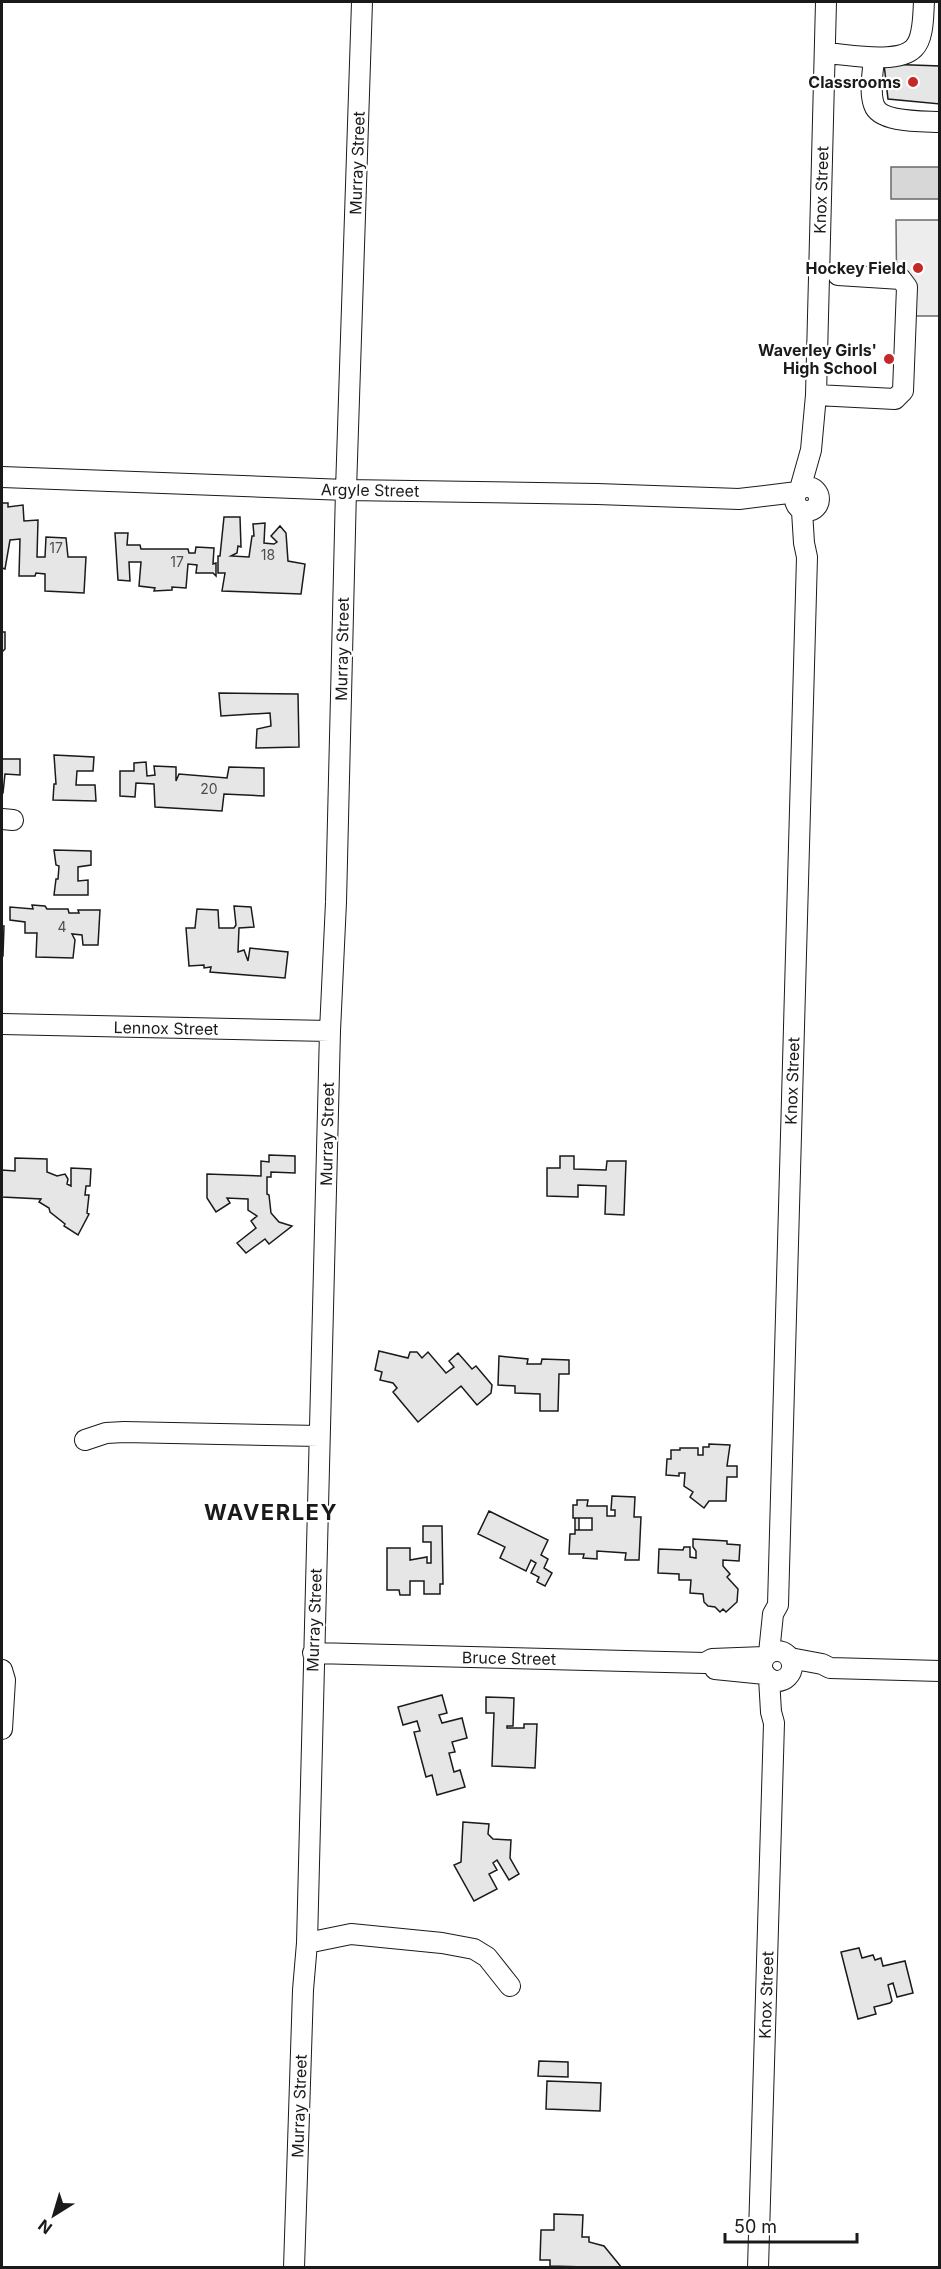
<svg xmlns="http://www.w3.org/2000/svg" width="941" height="2269" font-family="Inter,sans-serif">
<rect width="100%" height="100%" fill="#fff"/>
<path fill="#ededed" stroke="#6a6a6a" stroke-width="1.5" d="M 896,220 L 939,220 L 939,316 L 897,316 Z"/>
<path fill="#d7d7d7" stroke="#6a6a6a" stroke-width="1.5" d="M 891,167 L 939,167 L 939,199 L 891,199 Z"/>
<path fill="#e6e6e6" stroke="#1a1a1a" stroke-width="1.5" d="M 884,64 L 940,66 L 940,104 L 888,99 Z
M 2,503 L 8,503 L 8,507 L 23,505 L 24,521 L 38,520 L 37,557 L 45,557 L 46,537 L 66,538 L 68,557 L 86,557 L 84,593 L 45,591 L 45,574 L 36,573 L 35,576 L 19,576 L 20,539 L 10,540 L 5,569 L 2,568 Z
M 224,517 L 240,517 L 241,547 L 238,546 L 237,553 L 231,556 L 249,557 L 252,536 L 254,536 L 253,524 L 265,523 L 264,543 L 274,544 L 277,542 L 271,536 L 280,526 L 286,533 L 288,561 L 305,564 L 301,594 L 222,591 L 225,573 L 218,573 L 218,556 L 220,556 Z
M 115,533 L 128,533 L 127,545 L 140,545 L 141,549 L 188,549 L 189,553 L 195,553 L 196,547 L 214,548 L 213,564 L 216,563 L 216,576 L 213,573 L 196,573 L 197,565 L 188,564 L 186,588 L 172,587 L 172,590 L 154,591 L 155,588 L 139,586 L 141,562 L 129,562 L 130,581 L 118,580 Z
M 2,632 L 5,632 L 5,649 L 2,652 Z
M 219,693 L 298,694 L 299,747 L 256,748 L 257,729 L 271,726 L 270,713 L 221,716 Z
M 54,755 L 94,757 L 93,771 L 77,771 L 76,785 L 95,785 L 96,801 L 53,800 L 54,784 L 56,784 Z
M 2,759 L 20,759 L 20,775 L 5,774 L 3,793 L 2,793 Z
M 146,762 L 147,776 L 155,775 L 154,766 L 176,767 L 176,781 L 179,774 L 227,778 L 229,767 L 264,768 L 264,796 L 224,794 L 222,811 L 155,807 L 154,784 L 136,783 L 135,797 L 120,796 L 120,771 L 134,771 L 134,763 Z
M 54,850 L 91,851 L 91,865 L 78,867 L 78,881 L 88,880 L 88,895 L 54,895 L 56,879 L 58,879 L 59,866 L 56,865 Z
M 32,905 L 45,906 L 47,909 L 68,909 L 69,913 L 79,913 L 78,910 L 100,910 L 98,945 L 83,945 L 82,935 L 72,934 L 75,940 L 73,958 L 36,957 L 37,933 L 25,933 L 25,922 L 10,920 L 10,907 L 33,909 Z
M 234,906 L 251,907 L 254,927 L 239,928 L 238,952 L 244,950 L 248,961 L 250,948 L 288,952 L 285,978 L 210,972 L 211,967 L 204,968 L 204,965 L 189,966 L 186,928 L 195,928 L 197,909 L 218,910 L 219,928 L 234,928 L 236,925 Z
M 2,926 L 4,926 L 3,956 L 2,956 Z
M 269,1155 L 295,1156 L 295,1173 L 271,1172 L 271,1177 L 267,1177 L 267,1194 L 269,1195 L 271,1213 L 279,1222 L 292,1226 L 269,1244 L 265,1239 L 246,1253 L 237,1243 L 256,1228 L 251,1221 L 257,1216 L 248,1210 L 248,1199 L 227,1198 L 230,1203 L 216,1212 L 207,1198 L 207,1174 L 261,1176 L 261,1161 L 269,1162 Z
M 560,1156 L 574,1156 L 574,1169 L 606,1170 L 607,1161 L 626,1161 L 624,1215 L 605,1214 L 606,1186 L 578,1185 L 578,1197 L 547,1196 L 547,1168 L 560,1168 Z
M 15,1158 L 47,1159 L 47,1172 L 57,1176 L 65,1174 L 68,1179 L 67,1184 L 71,1186 L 71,1168 L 91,1169 L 90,1186 L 86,1186 L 85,1195 L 89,1195 L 87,1213 L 89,1214 L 78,1235 L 64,1226 L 65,1224 L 50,1212 L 49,1208 L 39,1202 L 41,1199 L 2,1197 L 2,1170 L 15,1171 Z
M 379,1351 L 408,1358 L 410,1352 L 417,1352 L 422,1358 L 428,1352 L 446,1373 L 454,1367 L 449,1361 L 458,1353 L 472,1369 L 476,1366 L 492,1385 L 491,1393 L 477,1405 L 461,1386 L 418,1422 L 393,1392 L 397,1388 L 393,1383 L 380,1380 L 382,1372 L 375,1370 Z
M 499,1356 L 528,1359 L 527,1364 L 541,1364 L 542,1359 L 569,1360 L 569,1374 L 559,1374 L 558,1411 L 540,1411 L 540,1394 L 515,1393 L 515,1386 L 498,1385 Z
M 709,1444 L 730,1445 L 727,1466 L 737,1466 L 737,1477 L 727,1477 L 726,1501 L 709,1501 L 704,1508 L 690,1497 L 693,1492 L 684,1486 L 685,1473 L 679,1473 L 679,1476 L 666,1475 L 667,1459 L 671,1459 L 671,1450 L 680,1450 L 680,1448 L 698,1448 L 698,1455 L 703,1455 L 703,1447 L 709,1447 Z
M 612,1496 L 635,1497 L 634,1517 L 641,1517 L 639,1560 L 625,1560 L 626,1553 L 597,1551 L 597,1559 L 583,1558 L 584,1554 L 569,1554 L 570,1534 L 575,1534 L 575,1530 L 592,1530 L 592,1518 L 573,1518 L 573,1505 L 577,1505 L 577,1500 L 588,1500 L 587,1506 L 607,1506 L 607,1516 L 615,1516 L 615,1510 L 611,1510 Z
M 489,1511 L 548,1540 L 541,1555 L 548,1559 L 544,1568 L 552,1573 L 545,1586 L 537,1582 L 539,1577 L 531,1573 L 536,1563 L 531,1560 L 526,1571 L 500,1558 L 505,1547 L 478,1534 Z
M 575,1518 L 579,1518 L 579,1530 L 575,1530 Z
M 423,1526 L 442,1526 L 443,1584 L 440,1584 L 440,1594 L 424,1594 L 424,1581 L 410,1581 L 410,1595 L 400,1595 L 399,1590 L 387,1590 L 387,1548 L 410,1548 L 410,1560 L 427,1557 L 427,1563 L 431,1563 L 431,1542 L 423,1542 Z
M 693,1539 L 727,1541 L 727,1544 L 740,1545 L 739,1561 L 723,1560 L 723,1566 L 730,1574 L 727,1577 L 738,1589 L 737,1602 L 726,1612 L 723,1609 L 720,1612 L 715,1607 L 708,1606 L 704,1602 L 703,1594 L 690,1593 L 691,1580 L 679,1580 L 679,1574 L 658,1573 L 659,1549 L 683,1550 L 684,1547 L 690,1547 L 690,1557 L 696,1558 L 696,1551 L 693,1547 Z
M 442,1695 L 447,1713 L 439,1715 L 442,1723 L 462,1718 L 467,1738 L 452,1742 L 455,1752 L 449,1753 L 454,1772 L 460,1770 L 465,1787 L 437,1795 L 432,1775 L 426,1777 L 414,1732 L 420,1731 L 417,1721 L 403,1725 L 398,1707 Z
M 486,1697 L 514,1698 L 513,1726 L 507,1726 L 507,1728 L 524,1728 L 524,1724 L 537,1724 L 535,1768 L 492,1766 L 494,1713 L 486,1713 Z
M 463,1822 L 489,1824 L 488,1834 L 493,1839 L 511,1840 L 510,1858 L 519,1874 L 509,1880 L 497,1860 L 493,1863 L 497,1870 L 489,1874 L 497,1889 L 474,1901 L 454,1865 L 461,1862 Z
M 859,1948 L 862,1958 L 873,1955 L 875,1960 L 881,1958 L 883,1966 L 905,1961 L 913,1993 L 897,1997 L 893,1983 L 888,1985 L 892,2001 L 890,2003 L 874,2007 L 876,2014 L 858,2019 L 841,1952 Z
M 539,2061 L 568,2062 L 568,2077 L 538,2076 Z
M 547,2081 L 601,2083 L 600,2111 L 546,2109 Z
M 554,2214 L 583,2215 L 582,2237 L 589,2237 L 589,2242 L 604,2246 L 622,2268 L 550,2266 L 550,2260 L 540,2260 L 541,2230 L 554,2230 Z"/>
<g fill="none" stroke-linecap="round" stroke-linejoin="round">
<defs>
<path id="minor" d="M 825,53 C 846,54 898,65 914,48 C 924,38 923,15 924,2
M 874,58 C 873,72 869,91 874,105 C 880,123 923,121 940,122
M 816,395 L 895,399 L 903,391 L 907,287 L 901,279 L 838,275
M 2,477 L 346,490 L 597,494 L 739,499 L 797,492
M795 499a12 12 0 1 1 24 0a12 12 0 1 1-24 0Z
M 800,489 L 811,450 L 816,395 L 826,2
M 2,819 L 13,820
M 2,1024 L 330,1031
M 85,1440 L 106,1433 L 124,1432 L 319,1436
M762 1666a15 15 0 1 1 30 0a15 15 0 1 1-30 0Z
M 313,1653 L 705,1663 L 712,1659 L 764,1657
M 769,1653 L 773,1614 L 778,1605 L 807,557 L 804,543 L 802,511
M 790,1658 L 822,1664 L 830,1668 L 940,1671
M 715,1669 L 765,1674
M 2,1670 L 5,1680 L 2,1729
M 307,1943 L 351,1934 L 442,1943 L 474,1949 L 487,1957 L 510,1986
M 294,2268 L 303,1990 L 307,1943 L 330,1031 L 336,902 L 346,490 L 362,2
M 758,2268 L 774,1723 L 771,1712 L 769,1678"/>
</defs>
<use href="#minor" stroke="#1a1a1a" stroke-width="22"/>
<use href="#minor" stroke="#fff" stroke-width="20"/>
</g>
<g fill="#c62828" stroke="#fff" stroke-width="2">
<circle cx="913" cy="82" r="6"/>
<circle cx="918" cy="268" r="6"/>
<circle cx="889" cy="359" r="6"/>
</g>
<g text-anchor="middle" stroke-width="4.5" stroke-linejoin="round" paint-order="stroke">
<g font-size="14" fill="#4d4d4d">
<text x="56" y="553">17</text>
<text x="268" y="560">18</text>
<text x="177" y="567">17</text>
<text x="209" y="794">20</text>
<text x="62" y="932">4</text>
</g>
<g font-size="16" font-weight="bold" fill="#1a1a1a" stroke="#fff" text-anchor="end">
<text x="901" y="88">Classrooms</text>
<text x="906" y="274">Hockey Field</text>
<text x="877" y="356">Waverley Girls'<tspan x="877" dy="18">High School</tspan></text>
</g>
<g font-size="16" fill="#1a1a1a" stroke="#fff">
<text transform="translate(357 163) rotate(-88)" y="6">Murray Street</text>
<text transform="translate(821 190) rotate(-88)" y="6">Knox Street</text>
<text transform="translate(370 490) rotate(1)" y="6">Argyle Street</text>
<text transform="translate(342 649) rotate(-89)" y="6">Murray Street</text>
<text transform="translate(166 1028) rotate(1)" y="6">Lennox Street</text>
<text transform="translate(792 1081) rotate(-88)" y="6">Knox Street</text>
<text transform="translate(327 1134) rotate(-89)" y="6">Murray Street</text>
<text transform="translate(314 1620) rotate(-88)" y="6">Murray Street</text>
<text transform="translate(509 1658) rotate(1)" y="6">Bruce Street</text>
<text transform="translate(766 1995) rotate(-88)" y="6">Knox Street</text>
<text transform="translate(299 2106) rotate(-88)" y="6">Murray Street</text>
</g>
<g font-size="22" font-weight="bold" letter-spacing="1.5" fill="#1a1a1a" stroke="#fff">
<text x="271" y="1520">WAVERLEY</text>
</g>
</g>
<rect width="941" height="2269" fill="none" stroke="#1a1a1a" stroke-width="6"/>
<g transform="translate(54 2215) rotate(217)" stroke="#ffffff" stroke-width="4.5" paint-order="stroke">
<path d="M0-4.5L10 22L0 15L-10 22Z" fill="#1a1a1a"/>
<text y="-9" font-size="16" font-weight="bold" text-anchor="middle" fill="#1a1a1a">N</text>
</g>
<path d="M725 2233v9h132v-9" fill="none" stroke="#1a1a1a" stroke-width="3"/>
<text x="734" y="2233" font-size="18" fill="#1a1a1a" stroke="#ffffff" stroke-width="4.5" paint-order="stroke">50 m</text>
</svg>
